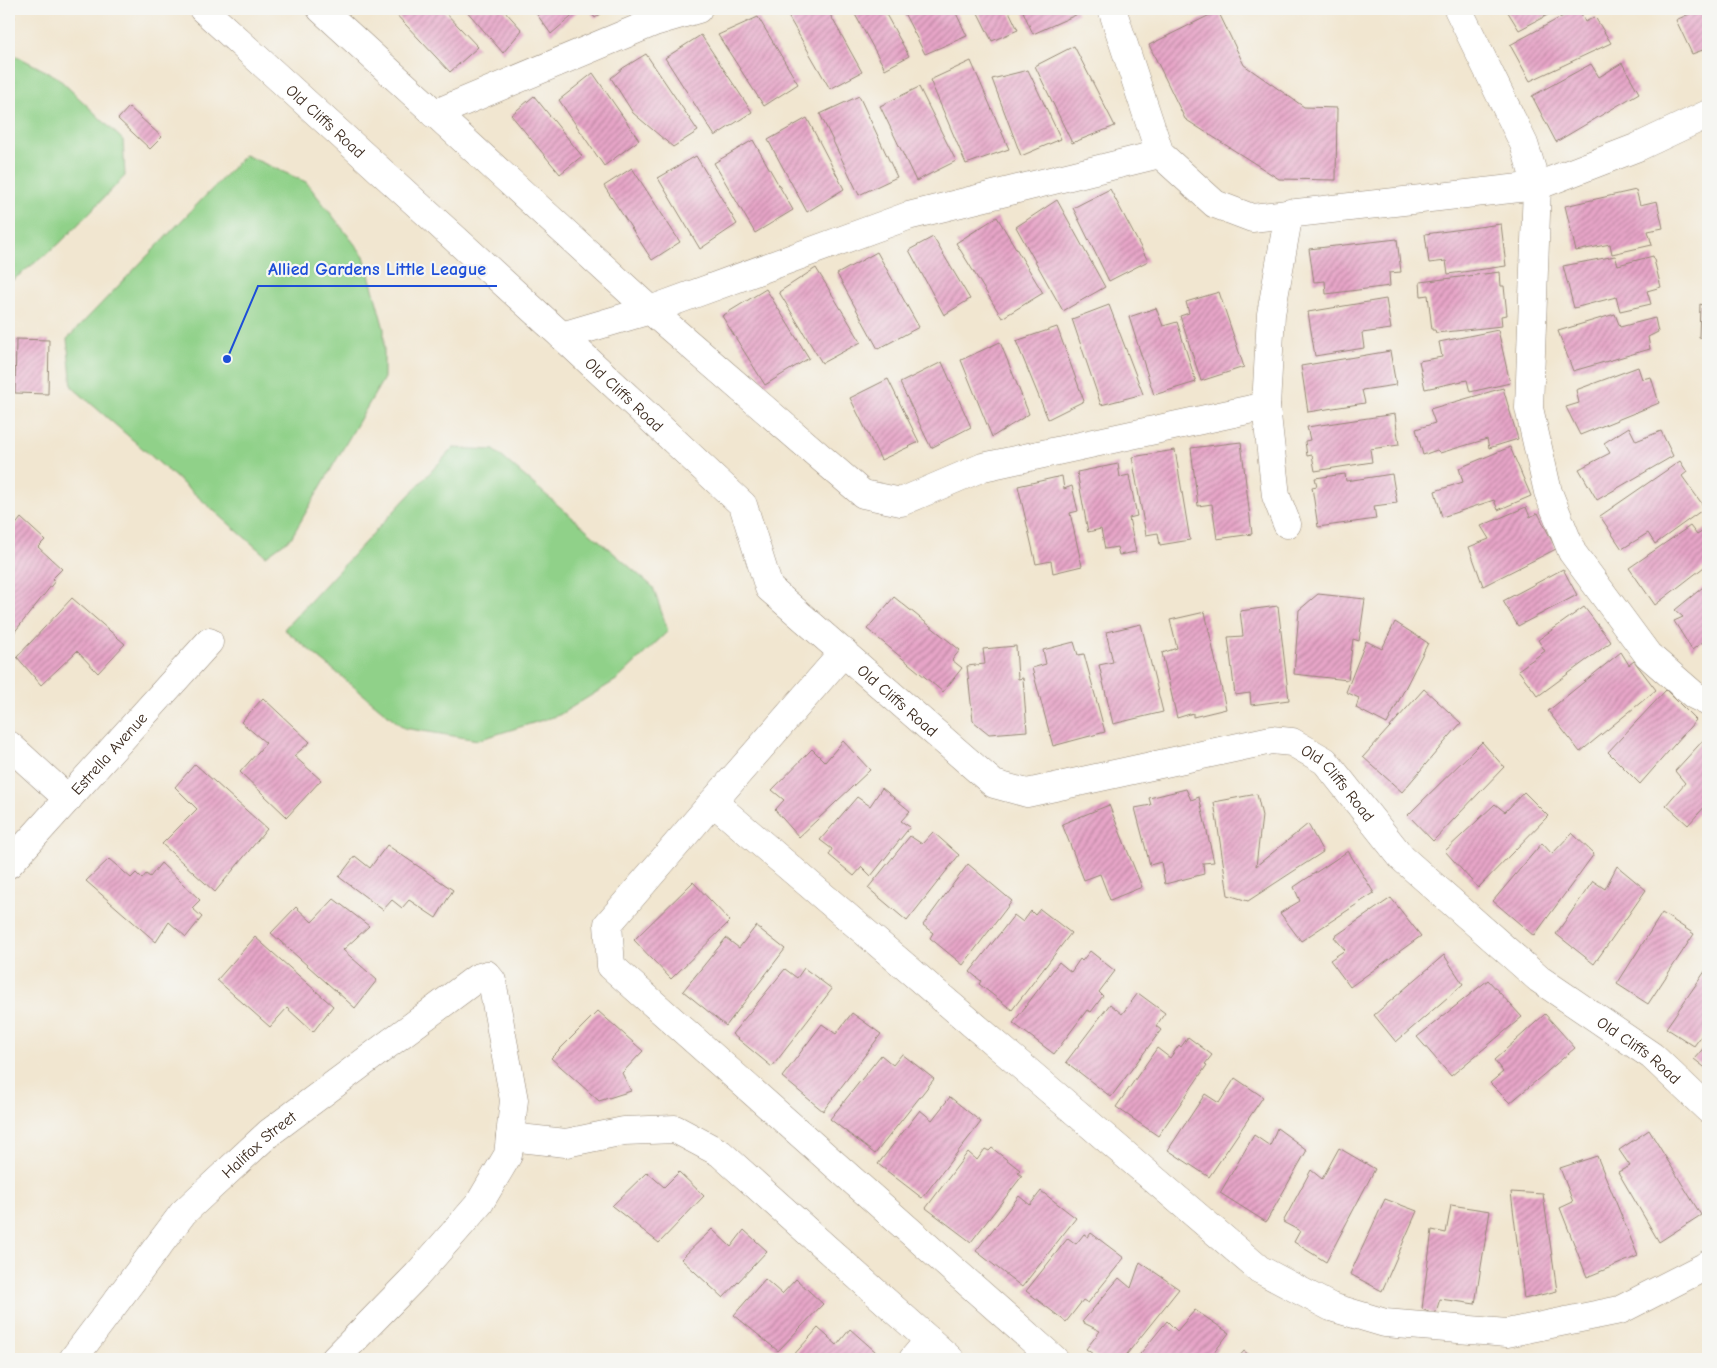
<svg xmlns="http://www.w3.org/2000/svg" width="1717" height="1368" font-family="'Comic Neue',sans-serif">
<defs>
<pattern id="building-hatch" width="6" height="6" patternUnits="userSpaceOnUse" patternTransform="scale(1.25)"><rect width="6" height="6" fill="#e7a5c8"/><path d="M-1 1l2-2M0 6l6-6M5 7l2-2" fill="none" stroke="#bc87a2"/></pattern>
</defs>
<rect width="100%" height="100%" fill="#f6f6f2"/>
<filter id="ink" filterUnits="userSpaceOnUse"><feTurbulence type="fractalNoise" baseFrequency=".02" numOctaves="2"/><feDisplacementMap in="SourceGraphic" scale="10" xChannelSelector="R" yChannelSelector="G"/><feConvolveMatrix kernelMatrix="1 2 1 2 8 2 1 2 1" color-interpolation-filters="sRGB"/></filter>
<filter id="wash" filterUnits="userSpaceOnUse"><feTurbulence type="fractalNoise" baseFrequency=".0096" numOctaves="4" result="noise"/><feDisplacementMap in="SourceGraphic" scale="20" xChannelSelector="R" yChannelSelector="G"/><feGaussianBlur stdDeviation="1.12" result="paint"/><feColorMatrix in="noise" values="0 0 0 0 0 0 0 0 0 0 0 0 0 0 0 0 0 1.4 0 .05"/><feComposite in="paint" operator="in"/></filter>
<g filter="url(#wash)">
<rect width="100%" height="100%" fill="#f1e6d0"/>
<path fill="#90d189" stroke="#667e54" d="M 9,52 L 57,77 L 123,140 L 125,176 L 59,244 L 9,283 Z
M 245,155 L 306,182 L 364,256 L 384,329 L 384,378 L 291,538 L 266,556 L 72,387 L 67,339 Z
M 453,448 L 494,450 L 653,587 L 668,631 L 618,679 L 559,715 L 478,740 L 404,728 L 284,629 Z"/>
<g id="blocks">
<path fill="url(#building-hatch)" d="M 391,9 L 442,9 L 478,47 L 450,72 Z
M 465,9 L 503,9 L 522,30 L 503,53 Z
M 533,9 L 574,9 L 577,12 L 551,34 Z
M 589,9 L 608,9 L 595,18 Z
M 800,9 L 827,9 L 862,72 L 830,89 L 788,16 Z
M 852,9 L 883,9 L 909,56 L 885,69 Z
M 902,9 L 954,9 L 967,36 L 925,54 Z
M 976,9 L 1008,9 L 1018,30 L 992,41 Z
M 1022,9 L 1075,9 L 1078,14 L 1033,34 Z
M 1506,9 L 1559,9 L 1519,30 Z
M 1576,9 L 1579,9 L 1585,22 L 1595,17 L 1611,43 L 1530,81 L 1510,45 Z
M 1700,9 L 1708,9 L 1708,48 L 1692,54 L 1676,20 Z
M 1218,11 L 1244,65 L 1304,107 L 1337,108 L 1336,180 L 1279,179 L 1185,119 L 1149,45 Z
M 9,14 L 15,17 L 9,31 Z
M 758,17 L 798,84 L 764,106 L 718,35 Z
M 701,35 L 752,112 L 715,136 L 665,58 Z
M 1074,46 L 1115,126 L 1072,143 L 1035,66 Z
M 646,54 L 698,131 L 673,147 L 633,113 L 611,78 L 623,68 Z
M 971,61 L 1009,149 L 966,164 L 930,80 Z
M 1622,63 L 1639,93 L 1556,142 L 1532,96 L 1591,64 L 1599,77 Z
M 1028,70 L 1061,139 L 1021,156 L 992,79 Z
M 593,73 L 639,140 L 604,166 L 559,100 Z
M 919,87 L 956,161 L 916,181 L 880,106 Z
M 534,96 L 582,156 L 560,174 L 511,115 Z
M 859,96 L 897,177 L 859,195 L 820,114 Z
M 129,107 L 162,137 L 150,149 L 118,119 Z
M 807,118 L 844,189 L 807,212 L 768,140 Z
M 753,140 L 793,210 L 755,233 L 714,163 Z
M 696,156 L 737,224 L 700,249 L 658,178 Z
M 632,168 L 680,242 L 652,260 L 604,186 Z
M 1110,189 L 1148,261 L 1109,281 L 1073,208 Z
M 1636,190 L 1640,205 L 1657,201 L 1663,228 L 1648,231 L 1652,245 L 1612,254 L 1610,244 L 1576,251 L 1565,206 Z
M 1057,200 L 1105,287 L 1063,311 L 1016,227 Z
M 997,217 L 1043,293 L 1002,318 L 956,243 Z
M 1501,224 L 1506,266 L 1448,274 L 1446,261 L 1429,263 L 1425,234 Z
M 933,237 L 970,299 L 944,315 L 909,250 Z
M 1397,239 L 1401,272 L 1389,273 L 1390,286 L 1326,294 L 1325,281 L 1314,282 L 1309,249 Z
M 877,252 L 919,327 L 878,349 L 837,274 Z
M 1615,256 L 1618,265 L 1653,256 L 1661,287 L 1647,291 L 1651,304 L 1620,311 L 1616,297 L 1574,308 L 1563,266 Z
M 816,268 L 861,342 L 822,363 L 779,292 Z
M 1500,272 L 1501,286 L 1504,286 L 1507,315 L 1501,316 L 1502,326 L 1436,333 L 1435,330 L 1432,330 L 1428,295 L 1421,296 L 1420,282 Z
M 766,289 L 809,358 L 765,385 L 722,316 Z
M 1219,292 L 1244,367 L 1201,381 L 1180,316 L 1189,313 L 1186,302 Z
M 1386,299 L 1391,329 L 1362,333 L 1364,348 L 1315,356 L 1308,312 Z
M 1700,304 L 1708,307 L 1708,338 L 1699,337 Z
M 1109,305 L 1143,394 L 1101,405 L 1072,319 Z
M 1156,308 L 1163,326 L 1177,322 L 1196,382 L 1154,395 L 1129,317 Z
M 1615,314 L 1620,327 L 1655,318 L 1658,332 L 1648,337 L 1650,349 L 1573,371 L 1558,331 Z
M 1057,327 L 1084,401 L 1048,419 L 1016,341 Z
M 1498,330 L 1510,383 L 1470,392 L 1467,380 L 1425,389 L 1419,361 L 1442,357 L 1439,342 Z
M 16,339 L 49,340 L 48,394 L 15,393 Z
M 1000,342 L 1029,414 L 992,437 L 961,360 Z
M 1390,351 L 1396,385 L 1362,390 L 1365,403 L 1308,412 L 1301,366 Z
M 942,362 L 971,427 L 931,448 L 900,383 Z
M 1638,367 L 1642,379 L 1651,377 L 1659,403 L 1580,435 L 1566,407 L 1579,403 L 1576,390 Z
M 888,379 L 919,442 L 881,460 L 850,398 Z
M 1503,388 L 1518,439 L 1489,448 L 1487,439 L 1440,453 L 1437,450 L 1423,455 L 1416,429 L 1435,423 L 1430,409 Z
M 1395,414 L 1399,445 L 1370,449 L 1372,462 L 1315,471 L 1312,455 L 1307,456 L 1305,441 L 1310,440 L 1307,427 Z
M 1629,427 L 1636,441 L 1661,431 L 1673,456 L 1597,500 L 1579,469 L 1610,453 L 1604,443 Z
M 1241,442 L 1252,534 L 1217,539 L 1212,504 L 1198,506 L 1191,448 Z
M 1510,447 L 1531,496 L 1498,510 L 1494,500 L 1442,517 L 1435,491 L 1463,482 L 1459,468 Z
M 1175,450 L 1190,540 L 1160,545 L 1158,533 L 1146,535 L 1132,457 Z
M 1680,461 L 1687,472 L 1682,476 L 1705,508 L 1655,544 L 1648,533 L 1622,549 L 1600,516 Z
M 1118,464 L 1120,477 L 1129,475 L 1137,516 L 1129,518 L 1136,552 L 1119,555 L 1117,547 L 1105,549 L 1101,529 L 1088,532 L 1077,472 Z
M 1345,474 L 1346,481 L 1392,474 L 1397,503 L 1374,506 L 1376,519 L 1318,527 L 1312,487 L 1317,486 L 1315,478 Z
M 1062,476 L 1064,489 L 1072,486 L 1078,511 L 1070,513 L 1082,566 L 1053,573 L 1051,561 L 1036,564 L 1018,486 Z
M 1526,507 L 1530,517 L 1538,513 L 1556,549 L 1483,586 L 1469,547 L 1489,539 L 1481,526 Z
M 21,518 L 45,540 L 38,547 L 62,569 L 52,579 L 55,581 L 9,639 L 9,533 Z
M 1690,526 L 1697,535 L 1708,528 L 1708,564 L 1655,605 L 1629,568 Z
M 1563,569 L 1577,595 L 1518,626 L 1503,601 Z
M 1708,583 L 1708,638 L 1692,650 L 1674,621 L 1683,617 L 1675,610 Z
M 1318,594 L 1365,599 L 1359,641 L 1353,639 L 1348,680 L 1294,674 L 1299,610 Z
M 894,597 L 960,650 L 952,660 L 962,668 L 943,692 L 867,629 Z
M 72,598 L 125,644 L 98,673 L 77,651 L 41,685 L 17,657 Z
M 1278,606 L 1289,700 L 1251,705 L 1250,693 L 1235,695 L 1228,637 L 1243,636 L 1240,611 Z
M 1584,607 L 1611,642 L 1538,696 L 1518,670 L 1545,651 L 1538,640 Z
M 1205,612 L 1226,709 L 1193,717 L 1193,713 L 1177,718 L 1162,653 L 1177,648 L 1170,620 Z
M 1395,622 L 1428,643 L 1387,724 L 1356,708 L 1359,698 L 1346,692 L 1366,641 L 1382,649 Z
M 1141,624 L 1163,712 L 1113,724 L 1099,665 L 1113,662 L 1106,632 Z
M 1074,642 L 1078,655 L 1084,654 L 1105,732 L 1053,746 L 1032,668 L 1046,664 L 1043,650 Z
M 1016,646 L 1018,679 L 1023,678 L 1027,731 L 989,734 L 973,721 L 967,666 L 985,664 L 983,649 Z
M 1621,652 L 1629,665 L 1634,661 L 1656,690 L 1580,752 L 1548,711 Z
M 1424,689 L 1461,723 L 1402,792 L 1363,757 Z
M 1666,690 L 1696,720 L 1640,784 L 1608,752 Z
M 263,698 L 310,742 L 294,756 L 321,780 L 287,817 L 240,772 L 266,743 L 241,722 Z
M 1708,735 L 1708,803 L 1688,825 L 1666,805 L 1685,783 L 1675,771 Z
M 843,741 L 870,770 L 799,837 L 775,810 L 784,800 L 772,790 L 812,749 L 825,762 Z
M 1482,742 L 1504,767 L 1433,841 L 1408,815 Z
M 195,764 L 267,829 L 215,892 L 162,844 L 197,809 L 175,787 Z
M 882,788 L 910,811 L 901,821 L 910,827 L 871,876 L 862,867 L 854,876 L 829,855 L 832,849 L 820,840 L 857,797 L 870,806 Z
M 1186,789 L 1191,800 L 1199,797 L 1214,862 L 1203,863 L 1204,874 L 1165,884 L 1161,862 L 1150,865 L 1135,808 L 1151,805 L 1149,798 Z
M 1524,792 L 1548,816 L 1478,888 L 1445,851 L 1495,804 L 1505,812 Z
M 1257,794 L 1262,816 L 1256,866 L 1308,824 L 1323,852 L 1248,901 L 1228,895 L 1214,802 Z
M 1109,805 L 1142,887 L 1110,900 L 1100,874 L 1084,880 L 1062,824 Z
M 933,832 L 959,855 L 907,921 L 868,888 L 910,836 L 922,844 Z
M 1572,833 L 1594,854 L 1534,936 L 1493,901 L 1542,843 L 1552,854 Z
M 387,845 L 453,890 L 436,918 L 409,900 L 402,908 L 392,900 L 383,910 L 339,877 L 355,856 L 370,868 Z
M 1348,851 L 1374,893 L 1301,941 L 1280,913 L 1300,901 L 1294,887 Z
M 109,859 L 131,878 L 136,873 L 142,879 L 146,874 L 150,877 L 161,863 L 200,900 L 192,908 L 202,917 L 186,937 L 169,922 L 156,942 L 86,881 Z
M 968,864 L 1012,901 L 963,965 L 930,938 L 933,933 L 923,925 Z
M 1617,866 L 1646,890 L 1594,964 L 1556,934 L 1593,881 L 1605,889 Z
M 693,882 L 730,921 L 671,979 L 634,940 Z
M 1391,898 L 1421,936 L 1350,987 L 1330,960 L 1345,950 L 1334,937 Z
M 334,899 L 369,926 L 343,950 L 377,980 L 355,1008 L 271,933 L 296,907 L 312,922 Z
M 1040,909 L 1071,933 L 1012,1010 L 979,984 L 981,981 L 970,972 L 1014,915 L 1023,922 L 1031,911 L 1035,915 Z
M 1662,913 L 1694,934 L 1648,1004 L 1617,984 Z
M 756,926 L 785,949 L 726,1026 L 683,991 L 726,938 L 739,948 Z
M 255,937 L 333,1006 L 313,1032 L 287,1008 L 270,1027 L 217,980 Z
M 1090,951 L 1115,971 L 1099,992 L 1103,996 L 1091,1012 L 1087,1010 L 1054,1054 L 1013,1023 L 1059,962 L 1071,972 L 1080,959 L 1082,961 Z
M 1444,955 L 1463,984 L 1396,1042 L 1374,1015 Z
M 1708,967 L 1708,1027 L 1694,1046 L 1666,1028 Z
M 804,968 L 832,989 L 772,1067 L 732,1034 L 785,969 L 797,978 Z
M 1488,980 L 1522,1017 L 1451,1076 L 1417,1037 Z
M 1138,993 L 1165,1013 L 1156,1026 L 1161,1030 L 1111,1097 L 1066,1062 L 1110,1004 L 1122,1014 Z
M 598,1011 L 643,1051 L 622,1073 L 631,1091 L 599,1101 L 551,1058 Z
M 852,1013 L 881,1034 L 823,1111 L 782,1077 L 822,1024 L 836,1034 Z
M 1545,1014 L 1575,1048 L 1510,1103 L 1490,1083 L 1503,1072 L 1494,1060 Z
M 1188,1037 L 1212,1055 L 1205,1064 L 1207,1065 L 1158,1136 L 1116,1107 L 1157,1048 L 1170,1058 L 1179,1045 L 1181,1047 Z
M 1708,1043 L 1708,1070 L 1694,1059 Z
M 902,1054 L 934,1079 L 875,1154 L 830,1119 L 881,1055 L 893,1065 Z
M 1235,1078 L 1263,1097 L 1209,1177 L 1168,1150 L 1205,1094 L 1219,1103 Z
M 950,1097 L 981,1122 L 922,1198 L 878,1164 L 920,1110 L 932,1120 Z
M 1277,1128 L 1307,1150 L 1266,1222 L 1220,1193 L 1254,1135 L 1270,1146 Z
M 1649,1130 L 1701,1215 L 1659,1242 L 1618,1172 L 1630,1166 L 1619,1150 Z
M 992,1148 L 1020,1170 L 1018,1173 L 1022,1176 L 971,1242 L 926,1208 L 968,1152 L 977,1160 L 985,1149 L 989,1151 Z
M 1339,1148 L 1375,1169 L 1326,1262 L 1294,1242 L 1300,1231 L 1283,1222 L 1311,1170 L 1322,1179 Z
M 1597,1156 L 1638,1256 L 1587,1277 L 1560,1208 L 1573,1202 L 1560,1168 Z
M 647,1172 L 664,1187 L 679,1172 L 704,1196 L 659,1243 L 612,1206 Z
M 1041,1191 L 1076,1218 L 1022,1287 L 976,1251 L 1019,1196 L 1030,1205 Z
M 1511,1192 L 1543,1194 L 1557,1291 L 1524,1299 Z
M 1385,1199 L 1417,1211 L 1382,1291 L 1350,1274 Z
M 1451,1205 L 1490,1211 L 1475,1304 L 1440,1299 L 1435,1315 L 1422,1309 L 1432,1230 L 1446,1233 Z
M 712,1229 L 731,1247 L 744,1230 L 767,1251 L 723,1298 L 681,1259 Z
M 1091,1233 L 1124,1258 L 1088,1303 L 1083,1300 L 1066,1322 L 1026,1291 L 1068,1238 L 1076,1244 L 1084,1234 L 1088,1237 Z
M 1140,1262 L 1179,1289 L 1123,1359 L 1100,1359 L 1086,1349 L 1100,1331 L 1082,1322 L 1119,1278 L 1131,1288 Z
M 765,1279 L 782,1294 L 796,1279 L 823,1304 L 778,1351 L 734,1315 Z
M 1195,1310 L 1229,1333 L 1209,1359 L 1136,1359 L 1167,1321 L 1177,1331 Z
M 818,1328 L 837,1345 L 850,1329 L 876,1352 L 869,1359 L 790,1359 Z
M 1244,1351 L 1255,1359 L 1237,1359 Z
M 1224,1354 L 1230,1359 L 1220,1359 Z"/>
</g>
</g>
<g filter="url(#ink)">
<use href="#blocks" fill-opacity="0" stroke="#968877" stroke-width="1"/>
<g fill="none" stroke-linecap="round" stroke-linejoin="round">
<defs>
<g id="minor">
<path id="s1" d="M 203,9 L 562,336 L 743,505 L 769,588 L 994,784 L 1027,793 L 1271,740 L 1292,742 L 1325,761 L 1402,858 L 1539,979 L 1652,1056 L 1708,1109"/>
<path d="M 321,9 L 650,310 L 908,216 L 1160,154"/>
<path d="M 1112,9 L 1160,154 L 1215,204 L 1252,218 L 1537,186 L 1638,147 L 1708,114"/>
<path d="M 1458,9 L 1524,144 L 1537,186 L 1529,408 L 1548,492 L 1572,552 L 1648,655 L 1694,695 L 1708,702"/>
<path d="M 434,114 L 654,22 L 698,9"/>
<path d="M 562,336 L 650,310 L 863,494 L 901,502 L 983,467 L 1266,406"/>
<path d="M 1287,524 L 1276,496 L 1266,406 L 1271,314 L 1289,213"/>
<path d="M 9,745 L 68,799"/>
<path d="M 713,802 L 844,652"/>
<path id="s2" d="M 9,864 L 209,642"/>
<path d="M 510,1137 L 566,1143 L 624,1131 L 675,1129 L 720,1153 L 950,1359"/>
<path id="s3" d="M 73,1359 L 183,1213 L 199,1198 L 269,1133 L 477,978 L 487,975 L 492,981 L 514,1100 L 508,1155 L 479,1204 L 417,1275 L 335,1359"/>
<path d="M 913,1359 L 929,1340"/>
<path d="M 1054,1359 L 611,966 L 608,924 L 713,802 L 1259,1269 L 1331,1307 L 1385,1323 L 1507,1333 L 1620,1310 L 1704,1267 L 1708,1264"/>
</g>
</defs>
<use href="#minor" stroke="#968877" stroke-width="29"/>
<use href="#minor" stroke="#fff" stroke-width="28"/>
</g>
</g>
<g text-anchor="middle" stroke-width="4.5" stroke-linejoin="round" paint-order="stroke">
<g font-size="16" fill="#3b2a1e" stroke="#f6f6f2">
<text dy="6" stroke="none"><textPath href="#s1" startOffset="166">Old Cliffs Road</textPath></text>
<text dy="6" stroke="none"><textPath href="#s1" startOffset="571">Old Cliffs Road</textPath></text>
<text dy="6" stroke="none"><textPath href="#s1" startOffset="991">Old Cliffs Road</textPath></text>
<text dy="6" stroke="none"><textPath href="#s2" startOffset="149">Estrella Avenue</textPath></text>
<text dy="6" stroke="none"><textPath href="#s1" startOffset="1486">Old Cliffs Road</textPath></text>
<text dy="6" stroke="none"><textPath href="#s1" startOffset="1891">Old Cliffs Road</textPath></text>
<text dy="6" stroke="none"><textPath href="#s3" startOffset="285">Halifax Street</textPath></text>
</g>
</g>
<path fill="none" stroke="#1d4ed8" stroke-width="2" d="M227 359L258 286H497"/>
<circle fill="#1d4ed8" stroke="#f6f6f2" stroke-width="2" cx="227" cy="359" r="5"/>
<g font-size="18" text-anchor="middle" font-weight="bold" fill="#1d4ed8" stroke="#f6f6f2" stroke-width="4.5" stroke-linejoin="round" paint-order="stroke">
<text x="377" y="275">Allied Gardens Little League</text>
</g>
<rect width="1717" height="1368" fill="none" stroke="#f6f6f2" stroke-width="30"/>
</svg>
